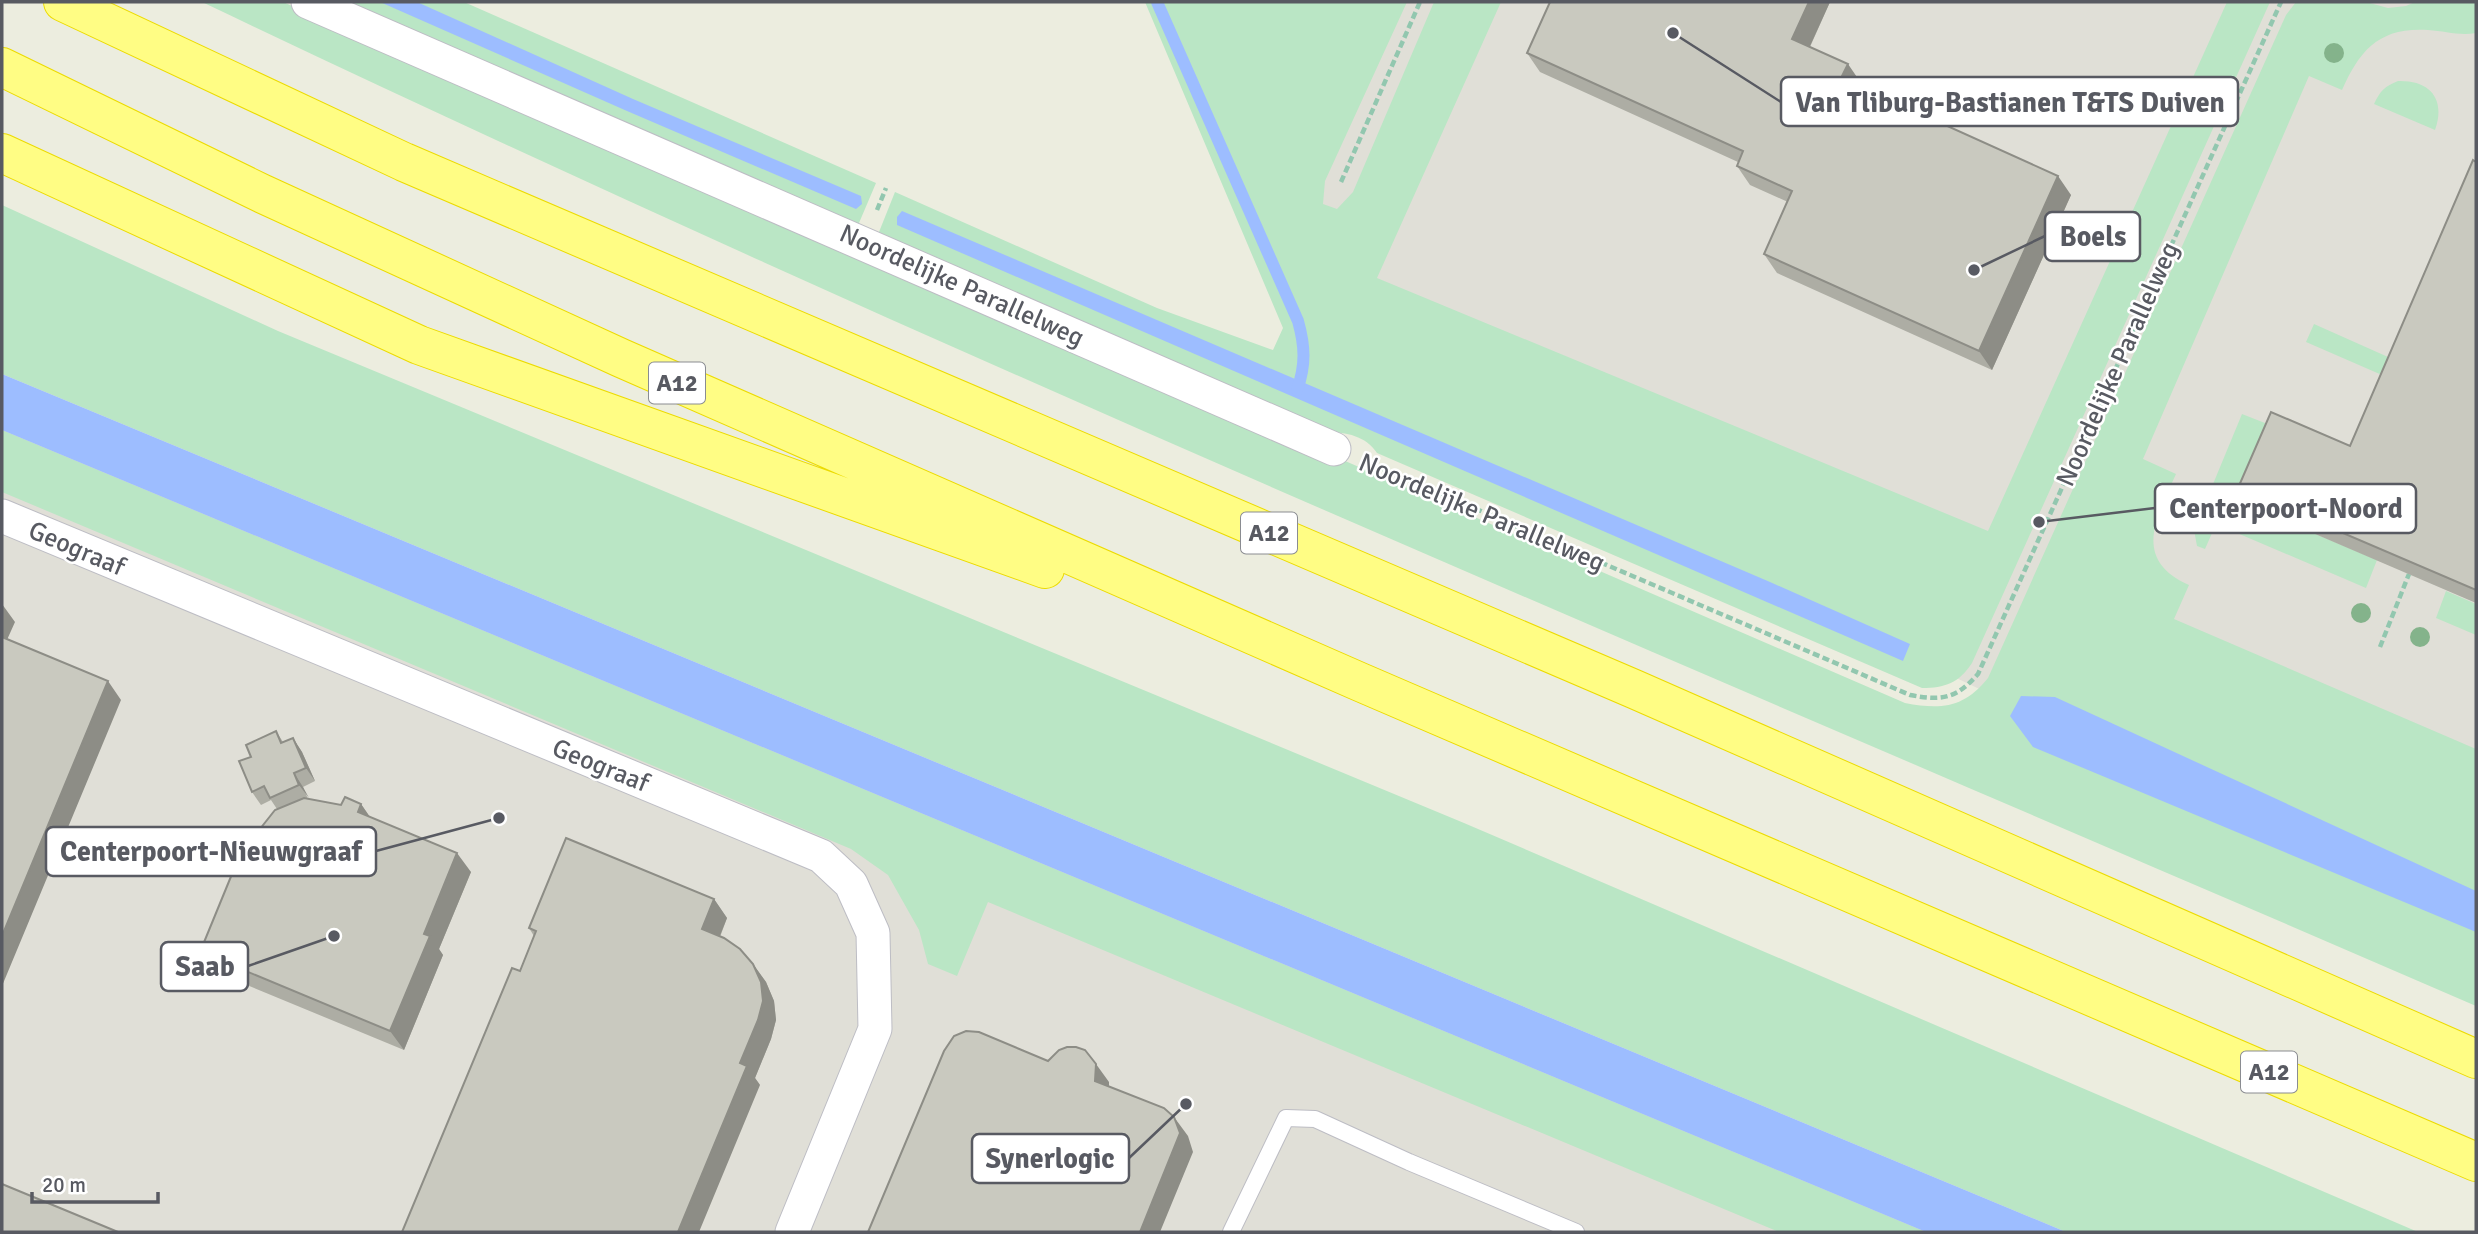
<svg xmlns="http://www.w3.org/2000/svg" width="2478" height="1234" font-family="Signika,sans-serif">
<rect width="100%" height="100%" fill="#eceddf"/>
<path fill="#e0dfd7" d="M 1160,2 L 2476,2 L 2476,907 L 2015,706 L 1906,654 L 1298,320 Z
M 2,403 L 1990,1232 L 2,1232 Z"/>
<path fill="#bae6c5" d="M 202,2 L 283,2 L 1905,703 C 1941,710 1964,708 1988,678 L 2286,15 L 2296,2 L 2366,2 L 2388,8 L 2406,6 L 2415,2 L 2476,2 L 2476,33 C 2459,36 2445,31 2428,30 C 2379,27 2360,50 2342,90 L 2309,76 L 2143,459 L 2176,474 C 2157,517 2131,559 2189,585 L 2174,619 L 2476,749 L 2476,1006 C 1716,677 950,359 202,2 Z
M 334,2 L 464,2 L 876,183 L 859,223 L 846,223 Z
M 1145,2 L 1407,2 L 1325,181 L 1323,204 L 1337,209 L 1353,192 L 1434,2 L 1501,2 L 1377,278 L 1988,531 L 2227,2 L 2270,2 L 1972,663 C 1959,683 1945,688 1922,688 L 1377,453 C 1366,436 1346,432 1327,432 L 902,249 L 879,232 L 895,192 L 1157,308 L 1273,350 L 1283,328 Z
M 2398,81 C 2430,80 2446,99 2435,130 L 2374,104 C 2380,91 2385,86 2398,81 Z
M 2,205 L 278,331 L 1464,823 L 2418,1232 L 2066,1232 L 2,374 Z
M 2314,324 L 2406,365 L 2398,382 L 2306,342 Z
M 2242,414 L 2270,425 L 2252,507 L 2377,560 L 2366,588 L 2216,524 L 2205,549 L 2197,546 L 2194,530 Z
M 2,430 L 1926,1232 L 1779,1232 L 988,902 L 957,976 L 928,964 L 919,930 L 888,875 L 851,849 L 2,492 Z
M 2446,591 L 2476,604 L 2476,635 L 2436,618 Z"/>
<path fill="#9dbdff" d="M 380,2 L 417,2 L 633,99 L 861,196 L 862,204 L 856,209 L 627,111 Z
M 902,211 L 1770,582 L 1910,644 L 1903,661 L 897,225 L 897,217 Z
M 2,374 L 2066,1232 L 1926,1232 L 2,430 Z
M 2021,696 L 2055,697 L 2476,891 L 2476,932 L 2033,747 L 2010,716 Z"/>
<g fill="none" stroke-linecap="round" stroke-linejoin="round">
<path stroke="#9dbdff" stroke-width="12" d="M 1157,2 L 1298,321 C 1305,346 1306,365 1297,390"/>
<defs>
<path id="lane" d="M 1231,1232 L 1286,1118 L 1315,1119 L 1409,1162 L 1576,1232"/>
<path id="street" d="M 308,2 L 1334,449
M 2,516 L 821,856 L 851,884 L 873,933 L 875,1029 L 792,1232"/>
<path id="highway" d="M 63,2 L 404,162 L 1634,689 L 2476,1059
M 2,67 L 263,194 L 621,358 L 1360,682 L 2476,1162
M 2,153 L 419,345 L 1045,569"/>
</defs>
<use href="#lane" stroke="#bdbdc4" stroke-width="18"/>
<use href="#street" stroke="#bdbdc4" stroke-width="35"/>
<use href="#highway" stroke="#ecdb00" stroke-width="40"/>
<path stroke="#92c7af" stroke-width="4.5" stroke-dasharray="7 3.5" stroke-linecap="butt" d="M 1341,182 L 1420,2
M 877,210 L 886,188
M 1369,463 L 1910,695 C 1942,701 1956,699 1978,674 L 2281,2
M 2380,647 L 2409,574"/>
<use href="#lane" stroke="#fff" stroke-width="16"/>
<use href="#street" stroke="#fff" stroke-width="33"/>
<use href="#highway" stroke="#fffd84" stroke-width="38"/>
</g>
<g fill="#84b38b">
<circle cx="2334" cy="53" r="10"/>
<circle cx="2361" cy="613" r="10"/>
<circle cx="2420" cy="637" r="10"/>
</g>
<path fill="#adada4" d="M 1830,2 L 1810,47 L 1861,83 L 1859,87 L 2071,195 L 1992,370 L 1777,273 L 1764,254 L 1788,202 L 1750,185 L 1737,166 L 1738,162 L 1540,72 L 1527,53 Z
M 2476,162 L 2476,603 L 2252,507 L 2238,488 L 2350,446 Z
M 276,731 L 283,742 L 293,738 L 302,752 L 315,781 L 303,787 L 308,799 L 341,805 L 361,804 L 370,817 L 471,872 L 439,949 L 443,955 L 404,1050 L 213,971 L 200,952 L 245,860 L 277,809 L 271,800 L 261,805 L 252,792 L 251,757 Z
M 714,899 L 727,918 L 720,937 L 753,964 L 766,982 L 774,1001 L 776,1020 L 771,1039 L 755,1078 L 760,1085 L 520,971 L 534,936 L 529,928 Z"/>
<path fill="#8d8d86" d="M 1809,2 L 1830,2 L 1805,57 L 1792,39 Z
M 1848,64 L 1861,83 L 1855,97 L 1841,78 Z
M 2058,176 L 2071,195 L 1992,370 L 1979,351 Z
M 2,604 L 15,622 L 2,651 Z
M 108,681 L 121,700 L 2,986 L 2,936 Z
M 293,738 L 302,752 L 315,781 L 306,768 Z
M 294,773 L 303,787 L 309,798 L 299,785 Z
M 361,804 L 374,823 L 358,812 Z
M 457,853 L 471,872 L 439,949 L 443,955 L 404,1050 L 390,1031 L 424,934 Z
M 714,899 L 727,918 L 715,948 L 702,929 Z
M 753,964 L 766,982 L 774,1001 L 776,1020 L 771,1039 L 755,1078 L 760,1085 L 699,1232 L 678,1232 L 740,1063 Z
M 1096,1064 L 1109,1082 L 1109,1100 L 1095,1081 Z
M 1174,1117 L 1188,1136 L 1193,1152 L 1160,1232 L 1140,1232 Z"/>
<path fill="#c9c9bf" stroke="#8d8d86" stroke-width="2" d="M 1550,2 L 1809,2 L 1792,39 L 1848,64 L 1841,78 L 2058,176 L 1979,351 L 1764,254 L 1792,191 L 1737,166 L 1743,151 L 1527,53 Z
M 2473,160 L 2476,162 L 2476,590 L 2238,488 L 2271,412 L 2350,446 Z
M 2,637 L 108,681 L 2,936 Z
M 276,731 L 281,743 L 293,738 L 306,768 L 294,773 L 299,785 L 270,798 L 264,786 L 252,792 L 239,761 L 251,757 L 246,745 Z
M 345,797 L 361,804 L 358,812 L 457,853 L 424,934 L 430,936 L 390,1031 L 200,952 L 239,857 L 245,860 L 256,834 L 275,810 L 304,798 L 341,805 Z
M 566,838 L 714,899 L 702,929 L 724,938 L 740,949 L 753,964 L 761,982 L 763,1001 L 758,1020 L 740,1063 L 747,1066 L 678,1232 L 402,1232 L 512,968 L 520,971 L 536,931 L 529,928 Z
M 966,1031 L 979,1032 L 1048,1061 L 1059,1050 L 1067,1047 L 1076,1047 L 1085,1050 L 1096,1064 L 1095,1081 L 1164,1108 L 1174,1117 L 1180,1133 L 1140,1232 L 868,1232 L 944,1051 L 954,1036 Z
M 2,1184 L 118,1232 L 2,1232 Z"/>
<g text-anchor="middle" stroke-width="5" stroke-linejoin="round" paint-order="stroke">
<g fill="#fff" stroke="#8a8c91" stroke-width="2">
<rect x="649" y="362.5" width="56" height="41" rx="5"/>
<rect x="1241" y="512.5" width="56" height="41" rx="5"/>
<rect x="2241" y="1051.5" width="56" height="41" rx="5"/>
</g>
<g font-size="24" font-weight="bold" fill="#585a62">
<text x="677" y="391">A12</text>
<text x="1269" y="541">A12</text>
<text x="2269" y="1080">A12</text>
</g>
<g font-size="26" fill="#585a62" stroke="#fff">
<text transform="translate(962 285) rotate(24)" y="9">Noordelijke Parallelweg</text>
<text transform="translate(2117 364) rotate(-66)" y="9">Noordelijke Parallelweg</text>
<text transform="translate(1482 512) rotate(23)" y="9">Noordelijke Parallelweg</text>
<text transform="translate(77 548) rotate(23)" y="9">Geograaf</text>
<text transform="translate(601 765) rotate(22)" y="9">Geograaf</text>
</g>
</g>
<path fill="none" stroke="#585a62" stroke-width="2.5" d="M1673 33L1781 102M1974 270L2045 236M2039 522L2155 508M499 818L376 851M334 936L248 966M1186 1104L1129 1158"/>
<g fill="#585a62" stroke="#fff" stroke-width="2.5">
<circle cx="1673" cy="33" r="7"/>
<circle cx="1974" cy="270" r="7"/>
<circle cx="2039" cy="522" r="7"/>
<circle cx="499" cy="818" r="7"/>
<circle cx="334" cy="936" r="7"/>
<circle cx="1186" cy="1104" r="7"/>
</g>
<g fill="#fff" stroke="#585a62" stroke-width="2.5">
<rect x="1781" y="77" width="457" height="49" rx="7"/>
<rect x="2045" y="212" width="95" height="49" rx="7"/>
<rect x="2155" y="484" width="261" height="49" rx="7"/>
<rect x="46" y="827" width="330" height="49" rx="7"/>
<rect x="161" y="942" width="87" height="49" rx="7"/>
<rect x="972" y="1134" width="157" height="49" rx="7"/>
</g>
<g font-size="28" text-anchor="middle" font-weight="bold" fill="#585a62">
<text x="2010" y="112">Van Tliburg-Bastianen T&amp;TS Duiven</text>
<text x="2093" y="246">Boels</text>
<text x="2286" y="518">Centerpoort-Noord</text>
<text x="211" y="861">Centerpoort-Nieuwgraaf</text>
<text x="205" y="976">Saab</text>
<text x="1050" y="1168">Synerlogic</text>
</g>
<rect width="2478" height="1234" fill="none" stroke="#585a62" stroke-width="7"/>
<path d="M32 1192v10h126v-10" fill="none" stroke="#585a62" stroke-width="3.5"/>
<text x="42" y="1192" font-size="21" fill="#585a62" stroke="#ffffff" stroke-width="5" paint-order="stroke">20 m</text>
</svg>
